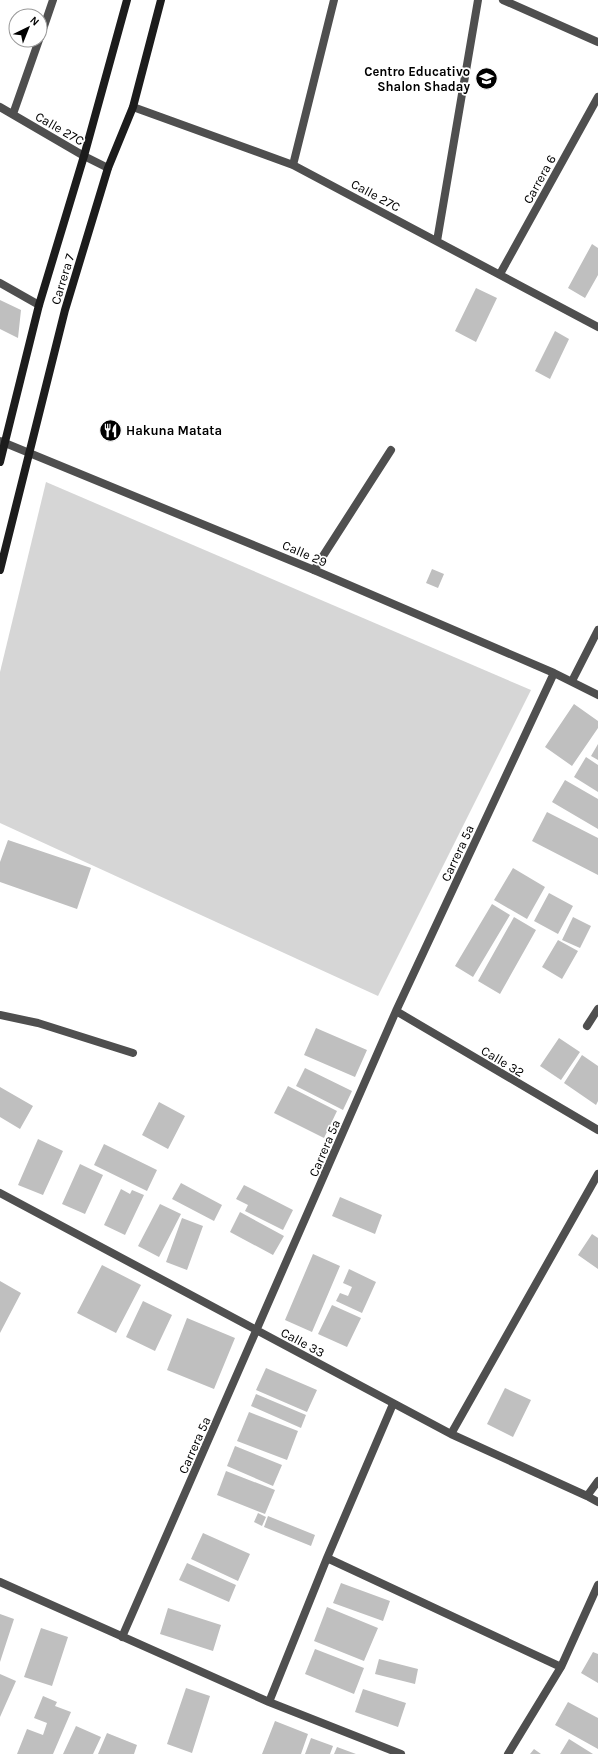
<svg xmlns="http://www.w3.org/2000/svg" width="598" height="1754" font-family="Karla,sans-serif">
<rect width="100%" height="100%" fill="#fff"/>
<path fill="#d6d6d6" d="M 46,482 L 531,690 L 378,996 L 0,823 L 0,672 Z"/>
<path fill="#bfbfbf" d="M 592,244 L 598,248 L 598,275 L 585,298 L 568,288 Z
M 476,288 L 497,298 L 476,342 L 455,331 Z
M 0,300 L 21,310 L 18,338 L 0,329 Z
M 555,331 L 569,339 L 550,379 L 535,371 Z
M 432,569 L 444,574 L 438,588 L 426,583 Z
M 574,704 L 598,721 L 598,728 L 572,766 L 545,747 Z
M 598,744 L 598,760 L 591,756 Z
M 586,757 L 598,765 L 598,792 L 574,777 Z
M 565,780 L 598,799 L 598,829 L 552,802 Z
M 547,812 L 598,838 L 598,875 L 532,841 Z
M 8,840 L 91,868 L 77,909 L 0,882 L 0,862 Z
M 513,868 L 545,887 L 527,919 L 494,900 Z
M 549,893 L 573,906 L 558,934 L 534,921 Z
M 492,904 L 510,915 L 473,977 L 455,966 Z
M 514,917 L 536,930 L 500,994 L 478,981 Z
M 573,917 L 591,926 L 580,948 L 562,940 Z
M 558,940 L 578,951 L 562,979 L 542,967 Z
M 316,1028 L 367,1050 L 355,1077 L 304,1055 Z
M 559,1038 L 580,1052 L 561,1080 L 540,1066 Z
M 582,1055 L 598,1066 L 598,1101 L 596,1105 L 564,1083 Z
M 305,1068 L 352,1091 L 343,1110 L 296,1086 Z
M 288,1086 L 337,1111 L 324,1138 L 274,1113 Z
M 0,1087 L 33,1106 L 20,1129 L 0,1117 Z
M 159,1102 L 185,1116 L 168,1149 L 142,1135 Z
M 38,1139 L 63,1151 L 43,1195 L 18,1185 Z
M 104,1144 L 157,1170 L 147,1191 L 94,1165 Z
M 80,1164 L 103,1175 L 85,1214 L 62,1204 Z
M 181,1183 L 222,1205 L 214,1221 L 172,1199 Z
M 244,1185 L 293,1210 L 283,1230 L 245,1211 L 248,1205 L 236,1199 Z
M 121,1189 L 130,1194 L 132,1190 L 144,1195 L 125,1235 L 104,1225 Z
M 340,1197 L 382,1215 L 375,1234 L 332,1216 Z
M 160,1204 L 181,1214 L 159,1257 L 138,1246 Z
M 240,1212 L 284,1236 L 273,1255 L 230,1232 Z
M 182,1218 L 203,1226 L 187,1270 L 166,1262 Z
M 592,1234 L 598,1238 L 598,1269 L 578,1255 Z
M 313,1254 L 340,1266 L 312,1332 L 285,1320 Z
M 102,1265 L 141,1285 L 116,1333 L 77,1313 Z
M 349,1269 L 376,1282 L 362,1313 L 336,1301 L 340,1293 L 348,1296 L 352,1287 L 343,1283 Z
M 0,1281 L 21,1293 L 0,1333 Z
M 143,1301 L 172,1315 L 155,1351 L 126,1337 Z
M 332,1305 L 361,1318 L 347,1347 L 318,1334 Z
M 187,1318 L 235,1338 L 214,1389 L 167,1370 Z
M 266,1368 L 317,1390 L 307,1412 L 256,1390 Z
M 505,1388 L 531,1400 L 513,1437 L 487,1424 Z
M 256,1394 L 306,1415 L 301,1428 L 251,1406 Z
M 249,1412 L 298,1431 L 287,1460 L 237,1441 Z
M 235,1446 L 282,1465 L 273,1486 L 227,1466 Z
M 226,1471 L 275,1490 L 265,1514 L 217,1495 Z
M 258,1513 L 266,1517 L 262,1526 L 254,1522 Z
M 268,1516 L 315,1535 L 311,1546 L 264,1527 Z
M 203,1533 L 250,1554 L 238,1581 L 191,1559 Z
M 187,1563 L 236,1585 L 229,1602 L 179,1580 Z
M 341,1583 L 390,1601 L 383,1621 L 333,1603 Z
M 327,1607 L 378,1628 L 364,1661 L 314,1641 Z
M 168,1608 L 221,1625 L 213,1651 L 160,1634 Z
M 0,1614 L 14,1619 L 0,1662 Z
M 41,1628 L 68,1637 L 52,1686 L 24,1677 Z
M 315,1649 L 364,1668 L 354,1694 L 305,1674 Z
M 593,1652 L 598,1654 L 598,1683 L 581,1673 Z
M 379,1659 L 418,1669 L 415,1684 L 375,1674 Z
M 0,1674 L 16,1681 L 0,1717 Z
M 186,1688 L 210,1696 L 192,1753 L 167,1744 Z
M 363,1689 L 406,1703 L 398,1727 L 355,1712 Z
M 43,1696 L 57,1702 L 55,1706 L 71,1712 L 53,1754 L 17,1754 L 27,1729 L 43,1735 L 47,1723 L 34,1718 Z
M 568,1702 L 598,1718 L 598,1749 L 555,1725 Z
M 275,1721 L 308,1734 L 301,1754 L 262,1754 Z
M 76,1726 L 101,1737 L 93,1754 L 63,1754 Z
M 107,1733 L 137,1745 L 134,1754 L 98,1754 Z
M 311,1738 L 333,1746 L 330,1754 L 305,1754 Z
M 569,1739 L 593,1754 L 560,1754 Z
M 337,1747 L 356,1754 L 334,1754 Z
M 534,1749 L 541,1754 L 530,1754 Z"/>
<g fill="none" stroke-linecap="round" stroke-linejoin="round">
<path stroke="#4f4f4f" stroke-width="8" d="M 314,570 L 391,450
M 0,1015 L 38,1023 L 133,1053
M 587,1026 L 598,1009"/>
<path stroke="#4f4f4f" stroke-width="8" d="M 503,0 L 598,42
M 40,38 L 53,0
M 0,107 L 84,156 L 108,168
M 133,107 L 293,165 L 598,327
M 13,114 L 39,40
M 293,165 L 334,0
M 437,241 L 478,0
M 500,274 L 598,97
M 0,283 L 39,305
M 0,441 L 314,570 L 554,673 L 598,695
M 572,681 L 598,630
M 396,1011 L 598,1130
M 0,1193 L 451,1434 L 587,1496 L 598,1502
M 451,1434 L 598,1174
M 587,1496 L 598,1481
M 327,1558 L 561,1667
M 0,1582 L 269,1702 L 401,1754
M 122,1637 L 396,1011 L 554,673
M 269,1702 L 327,1558 L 393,1404
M 508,1754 L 561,1667 L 598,1585"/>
<path stroke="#1c1c1c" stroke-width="8" d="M 0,462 L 39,305 L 84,156 L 127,0
M 0,570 L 65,310 L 108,168 L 133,107 L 161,0"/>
</g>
<defs>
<symbol id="school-disc" viewBox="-11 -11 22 22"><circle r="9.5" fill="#000" stroke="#fff"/><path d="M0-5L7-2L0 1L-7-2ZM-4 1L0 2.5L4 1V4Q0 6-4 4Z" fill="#fff"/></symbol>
<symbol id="restaurant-disc" viewBox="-11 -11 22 22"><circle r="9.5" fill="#000" stroke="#fff"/><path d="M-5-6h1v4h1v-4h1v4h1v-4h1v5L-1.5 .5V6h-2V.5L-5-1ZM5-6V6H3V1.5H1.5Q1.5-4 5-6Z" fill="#fff"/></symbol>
</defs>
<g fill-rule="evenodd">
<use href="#school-disc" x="474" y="66" width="25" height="25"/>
<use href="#restaurant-disc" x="98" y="418" width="25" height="25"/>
</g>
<g text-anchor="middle" stroke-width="3.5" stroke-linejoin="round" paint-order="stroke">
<g font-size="13" font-weight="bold" fill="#000" stroke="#fff" text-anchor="end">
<text x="470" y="76">Centro Educativo<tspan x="470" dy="15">Shalon Shaday</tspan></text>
<text x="126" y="435" text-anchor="start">Hakuna Matata</text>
</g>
<g font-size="13" fill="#000" stroke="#fff">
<text transform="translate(60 128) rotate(30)" y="5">Calle 27C</text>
<text transform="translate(539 179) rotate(-61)" y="5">Carrera 6</text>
<text transform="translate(376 195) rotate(28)" y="5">Calle 27C</text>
<text transform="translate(62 279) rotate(-73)" y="5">Carrera 7</text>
<text transform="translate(305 553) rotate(23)" y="5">Calle 29</text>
<text transform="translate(457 853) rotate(-65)" y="5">Carrera 5a</text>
<text transform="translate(503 1061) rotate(31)" y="5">Calle 32</text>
<text transform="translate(324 1148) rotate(-67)" y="5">Carrera 5a</text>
<text transform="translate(303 1342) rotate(28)" y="5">Calle 33</text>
<text transform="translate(194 1445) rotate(-66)" y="5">Carrera 5a</text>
</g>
</g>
<g transform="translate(28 28) rotate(43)"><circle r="19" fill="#ffffff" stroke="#999999"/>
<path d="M0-3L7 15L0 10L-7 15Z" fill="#000000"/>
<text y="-6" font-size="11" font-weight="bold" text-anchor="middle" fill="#000000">N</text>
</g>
</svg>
